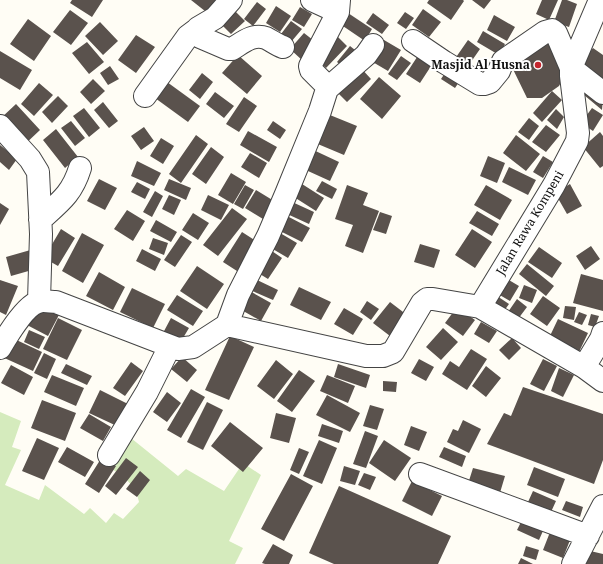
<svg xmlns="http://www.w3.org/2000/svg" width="603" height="564" font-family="'Noto Serif',serif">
<rect width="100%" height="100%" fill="#fffdf5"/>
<path fill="#d5ebbd" d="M 0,412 L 21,421 L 12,447 L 21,450 L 5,485 L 39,500 L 45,485 L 84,514 L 90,508 L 106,523 L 114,513 L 123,519 L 139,502 L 136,490 L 123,476 L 99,461 L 121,430 L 178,476 L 186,469 L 224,491 L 243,463 L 261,475 L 229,541 L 243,548 L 235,564 L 0,564 Z"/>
<path fill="#5a524d" d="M 72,0 L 103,0 L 92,17 L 70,3 Z
M 191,0 L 223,0 L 210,15 Z
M 429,0 L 463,0 L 464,1 L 451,20 L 427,3 Z
M 472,0 L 491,0 L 484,9 Z
M 542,0 L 558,0 L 549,20 L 536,14 Z
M 562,0 L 567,0 L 577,4 L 569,27 L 554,22 Z
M 257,2 L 266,9 L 253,26 L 244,19 Z
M 230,6 L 245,21 L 231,34 L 216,19 Z
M 276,6 L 291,16 L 280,32 L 266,23 Z
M 300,7 L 312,14 L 304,27 L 292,20 Z
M 423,9 L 441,22 L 429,37 L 412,25 Z
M 70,10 L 88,23 L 71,45 L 53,32 Z
M 345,11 L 372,29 L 365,41 L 337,22 Z
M 405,12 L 414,18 L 406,29 L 397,23 Z
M 373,13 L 389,25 L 382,34 L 366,23 Z
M 494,15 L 515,27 L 507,41 L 487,30 Z
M 28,19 L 51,36 L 34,61 L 10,44 Z
M 291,21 L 302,29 L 291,42 L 281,34 Z
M 100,22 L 118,41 L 103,55 L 85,36 Z
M 483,31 L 505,44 L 499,55 L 477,42 Z
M 304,33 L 318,44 L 303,61 L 290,49 Z
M 136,35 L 155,47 L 136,73 L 118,60 Z
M 337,36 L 347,46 L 326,68 L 316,59 Z
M 556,36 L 567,71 L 559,86 L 542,98 L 527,98 L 508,59 Z
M 384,40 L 401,50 L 388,71 L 371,61 Z
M 468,40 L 480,49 L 464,72 L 452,63 Z
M 87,42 L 104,62 L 89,74 L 72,53 Z
M 350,46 L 360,54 L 347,70 L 337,62 Z
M 593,48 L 603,55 L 603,88 L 577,68 Z
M 0,51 L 32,70 L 20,90 L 0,78 Z
M 421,51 L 435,60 L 420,83 L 406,74 Z
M 238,55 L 262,76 L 247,94 L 222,73 Z
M 401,56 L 411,63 L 397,80 L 388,74 Z
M 110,66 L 119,79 L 108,85 L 100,73 Z
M 359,66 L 371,79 L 347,102 L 334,89 Z
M 449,67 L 463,76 L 455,88 L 441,79 Z
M 202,73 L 213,82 L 200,99 L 189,90 Z
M 379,77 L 401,96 L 382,119 L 360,99 Z
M 93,79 L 105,91 L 91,104 L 80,92 Z
M 167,82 L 200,106 L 188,122 L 155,98 Z
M 39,83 L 53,95 L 34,116 L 21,104 Z
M 590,88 L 603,98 L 602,110 L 584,95 Z
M 552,91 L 562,100 L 542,122 L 533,113 Z
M 215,92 L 234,106 L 224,118 L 206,104 Z
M 58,96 L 68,106 L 52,123 L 42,112 Z
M 244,97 L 257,106 L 239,132 L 226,124 Z
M 103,102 L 118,121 L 109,128 L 94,110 Z
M 16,104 L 40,130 L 22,147 L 0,119 Z
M 84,108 L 100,128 L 89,137 L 73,116 Z
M 592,108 L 603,115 L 593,131 L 581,123 Z
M 556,109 L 564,117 L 557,129 L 547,120 Z
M 325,113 L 357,126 L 344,155 L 313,142 Z
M 529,118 L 539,126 L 529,140 L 518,132 Z
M 71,121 L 85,138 L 75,146 L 61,128 Z
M 273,121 L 286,130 L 280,139 L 267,130 Z
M 546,125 L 560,135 L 546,152 L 532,142 Z
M 144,127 L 154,141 L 141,150 L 131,136 Z
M 56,129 L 78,157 L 65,168 L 43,140 Z
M 248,131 L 277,147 L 269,162 L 240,145 Z
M 600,132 L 603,136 L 603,166 L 600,168 L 583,147 Z
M 196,135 L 208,144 L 181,183 L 169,174 Z
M 516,135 L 540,154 L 526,171 L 503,153 Z
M 161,138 L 174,146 L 163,164 L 150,156 Z
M 0,145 L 17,159 L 9,170 L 0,162 Z
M 211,147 L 224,157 L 206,184 L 192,174 Z
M 307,147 L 339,162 L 330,181 L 297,166 Z
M 250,153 L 267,163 L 259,178 L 241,167 Z
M 488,156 L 505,163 L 497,183 L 480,176 Z
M 543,156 L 553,162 L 543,178 L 533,172 Z
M 137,161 L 161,173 L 154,186 L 131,176 Z
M 509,167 L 536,180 L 528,195 L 502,182 Z
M 231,173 L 246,182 L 233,204 L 218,195 Z
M 99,179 L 117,188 L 105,210 L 87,201 Z
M 169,179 L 191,188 L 186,200 L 164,190 Z
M 322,181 L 337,189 L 332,199 L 316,191 Z
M 137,182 L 150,189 L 145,199 L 131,192 Z
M 302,184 L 324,198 L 316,211 L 294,197 Z
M 570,184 L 582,206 L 567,214 L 555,193 Z
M 245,185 L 254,190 L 243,209 L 234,204 Z
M 347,185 L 368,193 L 363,205 L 379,211 L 363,253 L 345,246 L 353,225 L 335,219 Z
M 486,185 L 512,200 L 500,220 L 474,205 Z
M 256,190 L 274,201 L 263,219 L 245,208 Z
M 155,191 L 163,196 L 152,217 L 143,212 Z
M 169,195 L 181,200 L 174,215 L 162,209 Z
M 208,195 L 229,205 L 221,220 L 201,210 Z
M 290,201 L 314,212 L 309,224 L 285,213 Z
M 0,203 L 9,209 L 0,225 Z
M 232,208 L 247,219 L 218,256 L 203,245 Z
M 127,210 L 145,221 L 133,241 L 114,229 Z
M 477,211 L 499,224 L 492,236 L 469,223 Z
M 380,212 L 392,216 L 386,234 L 373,230 Z
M 193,213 L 209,223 L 198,240 L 182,230 Z
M 287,216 L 310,228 L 302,242 L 280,231 Z
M 156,220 L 177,232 L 171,242 L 150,231 Z
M 61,229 L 75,238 L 58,266 L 44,258 Z
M 472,229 L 492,242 L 475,268 L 455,255 Z
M 275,230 L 297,243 L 288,258 L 266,245 Z
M 242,232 L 256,241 L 237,271 L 223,262 Z
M 82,233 L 104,245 L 83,283 L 62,271 Z
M 181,235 L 192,242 L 175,267 L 164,260 Z
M 153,238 L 168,243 L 164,255 L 149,249 Z
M 420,244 L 440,250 L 434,268 L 414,262 Z
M 591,246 L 600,259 L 585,270 L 576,256 Z
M 539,247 L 562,263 L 552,278 L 528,262 Z
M 34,249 L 39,268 L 11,276 L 6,257 Z
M 142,249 L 161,259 L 155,271 L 136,261 Z
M 269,249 L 282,258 L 268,279 L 255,271 Z
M 527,264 L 554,286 L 546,296 L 519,274 Z
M 197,266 L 224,284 L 207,309 L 180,291 Z
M 99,272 L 125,287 L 113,310 L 86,296 Z
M 581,274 L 603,280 L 603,311 L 573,303 Z
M 255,279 L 278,290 L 273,300 L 250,290 Z
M 507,279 L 519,286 L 510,301 L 498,294 Z
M 0,280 L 18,286 L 6,315 L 0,312 Z
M 524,285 L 537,290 L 532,303 L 519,298 Z
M 299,287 L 331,302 L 321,320 L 290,305 Z
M 132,288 L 165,304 L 153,328 L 120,312 Z
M 248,290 L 271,303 L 261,321 L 238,308 Z
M 177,295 L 203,311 L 193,326 L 167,310 Z
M 497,296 L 509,304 L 504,311 L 492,303 Z
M 543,296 L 560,308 L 547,326 L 530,314 Z
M 517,299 L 527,307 L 518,319 L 508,312 Z
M 367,301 L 379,309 L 371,320 L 360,312 Z
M 390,302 L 407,315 L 390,336 L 373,323 Z
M 39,303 L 60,313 L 48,336 L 27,325 Z
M 565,306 L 576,307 L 574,320 L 563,318 Z
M 457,307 L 475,320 L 463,336 L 445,323 Z
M 344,308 L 363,319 L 353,335 L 334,324 Z
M 579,312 L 587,315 L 582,325 L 574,322 Z
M 591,314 L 599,316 L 595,327 L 588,325 Z
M 58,318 L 82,330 L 67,360 L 43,349 Z
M 171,318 L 189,328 L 180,343 L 163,333 Z
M 558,319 L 588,333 L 579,352 L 549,338 Z
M 481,322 L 497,331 L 489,343 L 474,334 Z
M 443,328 L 458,342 L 441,360 L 426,347 Z
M 29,330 L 45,337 L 39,349 L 24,342 Z
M 8,336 L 42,352 L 33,371 L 0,356 Z
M 230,336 L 254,347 L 229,400 L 205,390 Z
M 512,338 L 521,348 L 509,360 L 499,350 Z
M 471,349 L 487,359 L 467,390 L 442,374 L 450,361 L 459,367 Z
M 44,353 L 56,359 L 47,379 L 34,373 Z
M 182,357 L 197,370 L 187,382 L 171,369 Z
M 419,359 L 434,367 L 426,381 L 411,373 Z
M 543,359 L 557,366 L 544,391 L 530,384 Z
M 276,360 L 293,374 L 274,399 L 257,386 Z
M 131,362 L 143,371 L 125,396 L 113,388 Z
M 66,364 L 92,376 L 87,385 L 61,373 Z
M 338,364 L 370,375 L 366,388 L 334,377 Z
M 11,365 L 33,377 L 24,395 L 1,383 Z
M 486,366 L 501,378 L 486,397 L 472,386 Z
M 559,368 L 574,375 L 563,397 L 551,391 Z
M 299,370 L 315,381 L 292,412 L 277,401 Z
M 52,375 L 84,388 L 76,406 L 44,392 Z
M 327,375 L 355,386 L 348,403 L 320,391 Z
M 383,381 L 397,382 L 396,392 L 383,391 Z
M 523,387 L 603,414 L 603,460 L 594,484 L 487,444 L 504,413 L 511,416 Z
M 191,389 L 205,397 L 181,438 L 167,430 Z
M 100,390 L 130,405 L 119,427 L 89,413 Z
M 167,392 L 181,403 L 167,422 L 153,412 Z
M 327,395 L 360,413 L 350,432 L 316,415 Z
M 42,400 L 76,413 L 65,441 L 31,428 Z
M 207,402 L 223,410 L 203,450 L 187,442 Z
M 370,405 L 384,409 L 377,430 L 363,426 Z
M 276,413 L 296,418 L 289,443 L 270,438 Z
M 89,414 L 111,427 L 103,441 L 80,428 Z
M 463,420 L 481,429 L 469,453 L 447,442 L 453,429 L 458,431 Z
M 230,422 L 263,448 L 243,472 L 211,446 Z
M 322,424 L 343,431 L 339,443 L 318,436 Z
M 411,426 L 427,432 L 419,451 L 404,445 Z
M 365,431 L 378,436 L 366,468 L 353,464 Z
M 37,438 L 59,448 L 44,480 L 22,471 Z
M 319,440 L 337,448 L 322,484 L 303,476 Z
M 384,440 L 411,458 L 395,481 L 369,463 Z
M 67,447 L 94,462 L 85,477 L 58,462 Z
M 444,447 L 466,456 L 462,467 L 439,457 Z
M 299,448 L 309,452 L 299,474 L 290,470 Z
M 102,457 L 116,466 L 99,493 L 85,484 Z
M 126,458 L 138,467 L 116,495 L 105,486 Z
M 344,466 L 360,471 L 355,485 L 340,481 Z
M 534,467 L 565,479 L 558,497 L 527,485 Z
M 473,468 L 505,476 L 499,496 L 467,487 Z
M 140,471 L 150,480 L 137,497 L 126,489 Z
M 364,473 L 376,477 L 370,490 L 358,485 Z
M 291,474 L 313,486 L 284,541 L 261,529 Z
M 412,481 L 442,496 L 432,516 L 402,501 Z
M 339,486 L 451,536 L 438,564 L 334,564 L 309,553 Z
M 533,491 L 556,501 L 551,512 L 528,502 Z
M 566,501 L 583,507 L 580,517 L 562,510 Z
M 524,516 L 546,524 L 539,540 L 517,530 Z
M 552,527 L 572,535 L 563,558 L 543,550 Z
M 273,544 L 293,555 L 289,564 L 265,564 L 262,563 Z
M 526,546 L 539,550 L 536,560 L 523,556 Z
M 586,550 L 603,554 L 603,564 L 583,564 Z
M 521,558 L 533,564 L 518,564 Z"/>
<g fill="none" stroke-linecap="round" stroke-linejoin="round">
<defs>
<path id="minor" d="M 231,0 L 215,18 L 198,28 L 197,32 L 200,37 L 228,49 L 232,49 C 242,43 253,33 266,38 C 272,41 277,45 283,47
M 312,0 L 338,12
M 600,0 L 571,68 L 571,76 L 578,133 L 577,141 L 554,185 L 480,307 L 584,367 L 603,381
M 413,41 L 444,62 L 480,84 L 484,84 L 490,82 L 499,71 L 503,61 L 545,32 L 552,30 L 556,33 L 571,68 L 603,93
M 327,89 L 366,55 L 373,45
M 145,96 L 188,36 L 196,30
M 0,126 L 30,159 L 38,172 L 41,234 L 39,301
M 40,220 C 60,202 72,194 80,168
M 227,325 L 238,295 L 268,236 L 286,194 L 320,111 L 327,89 L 326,85 L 311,70 L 310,66 L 338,12 L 339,0
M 0,348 C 7,336 25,306 38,302 C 43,300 51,302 56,302 L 178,349 L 193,347 L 227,325 L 366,356 L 383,356 L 393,352 L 422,303 L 427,299 L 433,299 L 480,307
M 584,367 L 601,339 L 603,333
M 109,455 L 147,392 L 170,346
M 420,474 L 588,536
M 573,564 L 603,506"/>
</defs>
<use href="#minor" stroke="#444" stroke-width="24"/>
<use href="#minor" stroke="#fff" stroke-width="22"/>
</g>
<circle fill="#c4262e" stroke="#fff" stroke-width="1.5" cx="538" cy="65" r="4"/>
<g text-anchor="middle" stroke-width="4" stroke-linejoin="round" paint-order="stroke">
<g font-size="12" font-weight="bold" fill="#111" stroke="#fff" text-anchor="end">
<text x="530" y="69">Masjid Al Husna</text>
</g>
<g font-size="12" fill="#111" stroke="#fff">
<text transform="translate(530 223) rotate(-59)" y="4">Jalan Rawa Kompeni</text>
</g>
</g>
</svg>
